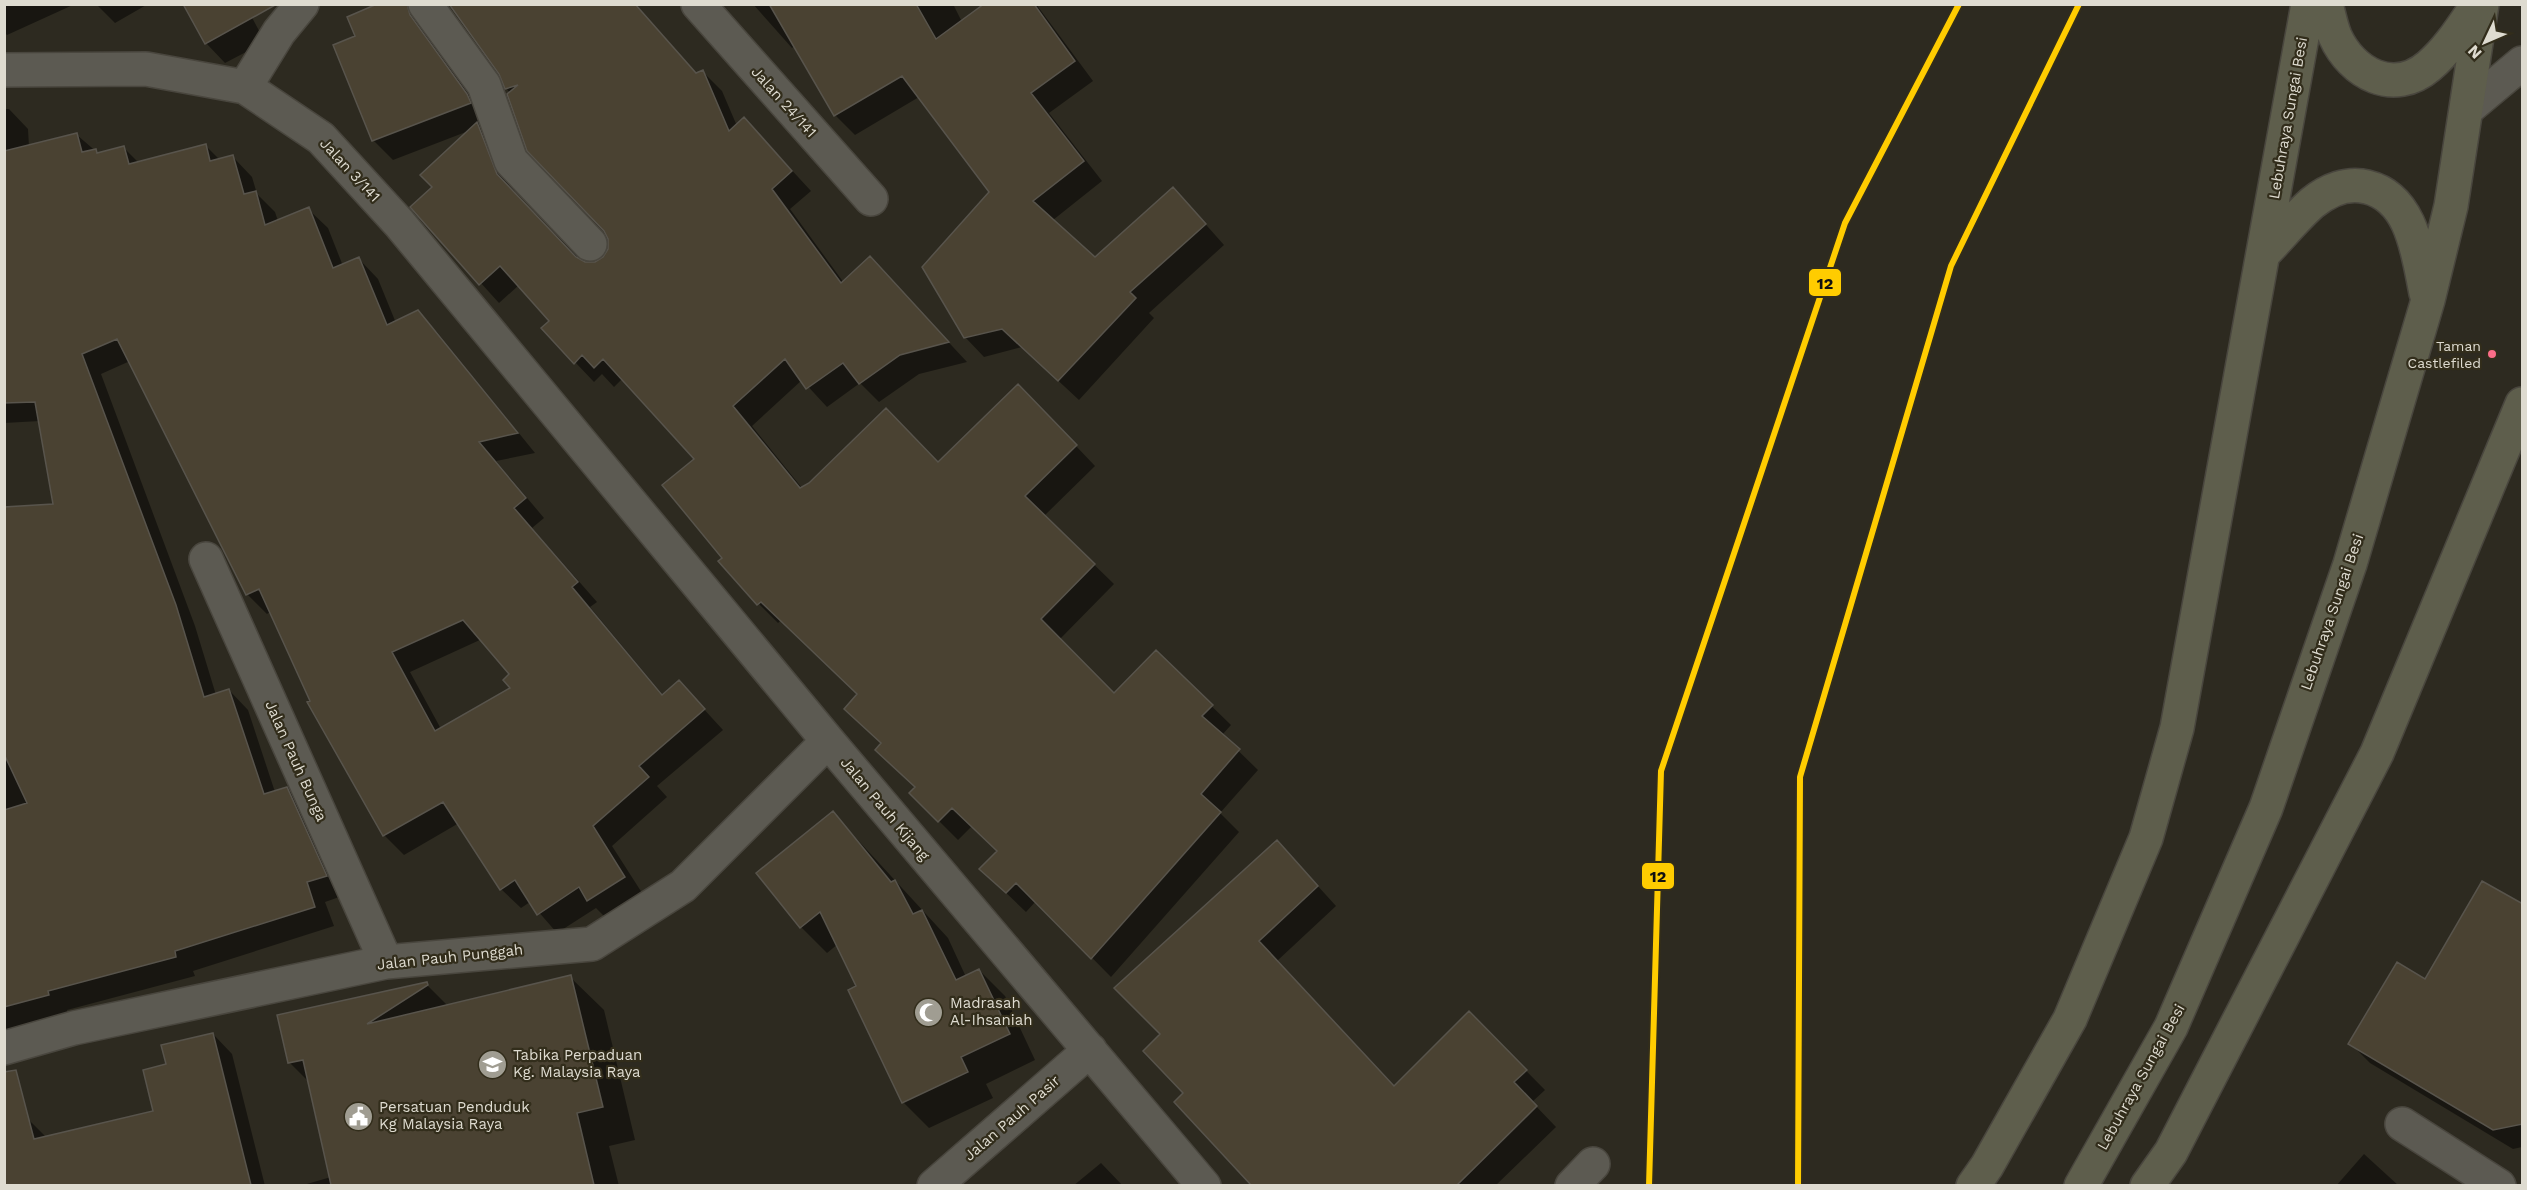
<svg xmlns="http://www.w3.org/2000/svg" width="2527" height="1190" font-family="'Work Sans',sans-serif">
<rect width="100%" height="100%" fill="#2d2a20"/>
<path fill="#0007" fill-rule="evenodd" d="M 4,4 L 75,4 L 7,35 L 4,32 Z
M 96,4 L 148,4 L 115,23 Z
M 185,4 L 248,10 L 265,42 L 225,63 L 206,43 Z
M 381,4 L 425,4 L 486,115 L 489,122 L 479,126 L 496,143 L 516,195 L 584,263 L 594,264 L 604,258 L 609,250 L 610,240 L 605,231 L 507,89 L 500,73 L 451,6 L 446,4 L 614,4 L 652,23 L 697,74 L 703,72 L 722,91 L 737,126 L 763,139 L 811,191 L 790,209 L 844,283 L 870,258 L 967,362 L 919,374 L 879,402 L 860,383 L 827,407 L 802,380 L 752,426 L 802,488 L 938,464 L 1037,405 L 1095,466 L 1044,516 L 1114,584 L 1059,640 L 1114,695 L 1156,652 L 1231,725 L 1222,735 L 1258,770 L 1220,813 L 1239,832 L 1111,977 L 1036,901 L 1026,912 L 1001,888 L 998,851 L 972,826 L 958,840 L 911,793 L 916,788 L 883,744 L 858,695 L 781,620 L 778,623 L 759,604 L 724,558 L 696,459 L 623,378 L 614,387 L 602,374 L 594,382 L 575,362 L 551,321 L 519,285 L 499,303 L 412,207 L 434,187 L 471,130 L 393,160 L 374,141 L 335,46 L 357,37 Z
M 753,4 L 953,4 L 962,22 L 986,4 L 1036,4 L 1093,81 L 1049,113 L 1102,181 L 1053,220 L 1095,259 L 1192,209 L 1224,245 L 1149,313 L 1154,318 L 1079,400 L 1022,347 L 984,357 L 965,337 L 991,192 L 919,97 L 855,135 L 835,115 L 795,46 L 792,48 Z
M 4,109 L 9,109 L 28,129 L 29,147 L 77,135 L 99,154 L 124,148 L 139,163 L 205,145 L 220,160 L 233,157 L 252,177 L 257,194 L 275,212 L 278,221 L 308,209 L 328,228 L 343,266 L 359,259 L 378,279 L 396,323 L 418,312 L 437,332 L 535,453 L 496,461 L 544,518 L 532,528 L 597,602 L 590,607 L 663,695 L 679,682 L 723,730 L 657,786 L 667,797 L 612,846 L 644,896 L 607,919 L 596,908 L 557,933 L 530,902 L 521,908 L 501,889 L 459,823 L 404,855 L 384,835 L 309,703 L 312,701 L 270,612 L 267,614 L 247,594 L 130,361 L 101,374 L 195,626 L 216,695 L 229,690 L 248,710 L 275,792 L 287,788 L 306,808 L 345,895 L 325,902 L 334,926 L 193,971 L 195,976 L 67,1010 L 68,1015 L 4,1031 L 4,508 L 55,505 L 40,421 L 4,423 ZM 482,639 L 512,674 L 512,688 L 441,729 L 410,672 Z
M 833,813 L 948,938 L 966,977 L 979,970 L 1005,996 L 1035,1060 L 986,1084 L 993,1098 L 929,1128 L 903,1102 L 858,987 L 838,944 L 827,953 L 801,927 Z
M 1296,862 L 1336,906 L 1277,961 L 1394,1087 L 1469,1013 L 1545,1090 L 1532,1102 L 1556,1127 L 1495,1186 L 1289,1186 L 1284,1179 L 1277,1186 L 1254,1186 L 1185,1093 L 1162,1034 Z
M 2522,906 L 2522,1147 L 2513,1149 L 2370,1063 L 2350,1043 L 2426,981 Z
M 570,977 L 604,1010 L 635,1140 L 609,1146 L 619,1186 L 300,1186 L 331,1177 L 310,1083 L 289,1062 L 426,984 L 448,1006 Z
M 213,1034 L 232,1054 L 265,1186 L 4,1186 L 4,1103 L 28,1119 L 46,1137 L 154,1112 L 168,1065 Z
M 2364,1154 L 2399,1186 L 2336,1186 Z
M 1101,1163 L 1123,1186 L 1073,1186 Z"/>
<path fill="#4a4232" stroke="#58544c" stroke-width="1.5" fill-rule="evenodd" d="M 183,4 L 277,4 L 205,44 Z
M 377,4 L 407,4 L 410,15 L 467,94 L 471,103 L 372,141 L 333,45 L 355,36 L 347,17 Z
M 449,4 L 635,4 L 696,73 L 703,70 L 729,131 L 744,117 L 792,171 L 772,189 L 841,283 L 870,256 L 949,342 L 900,355 L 859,384 L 843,363 L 806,389 L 785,359 L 733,406 L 800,488 L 809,483 L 886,408 L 938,462 L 1018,384 L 1077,445 L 1025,496 L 1095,564 L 1041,619 L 1114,693 L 1156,650 L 1213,705 L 1202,716 L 1240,749 L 1201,794 L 1221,812 L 1091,959 L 1016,883 L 1006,893 L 979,869 L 997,851 L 952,808 L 938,822 L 909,793 L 915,787 L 875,750 L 881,743 L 844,709 L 857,694 L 761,602 L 757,605 L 718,561 L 722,558 L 662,485 L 694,459 L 603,359 L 594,368 L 582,355 L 574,364 L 541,328 L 549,321 L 500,266 L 479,285 L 410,207 L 432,187 L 420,175 L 477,122 L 497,174 L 576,257 L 585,262 L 595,262 L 603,257 L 608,249 L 608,239 L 604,231 L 527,151 L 507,94 L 518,85 L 505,89 L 499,74 Z
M 769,4 L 916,4 L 936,39 L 984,4 L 1034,4 L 1075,61 L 1031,93 L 1084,161 L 1033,201 L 1095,257 L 1173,187 L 1206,224 L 1130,292 L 1136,298 L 1058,381 L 1002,329 L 964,338 L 922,267 L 989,192 L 902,76 L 834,116 Z
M 77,133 L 82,152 L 96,149 L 97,153 L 124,146 L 129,164 L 206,144 L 210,161 L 233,155 L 244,194 L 256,191 L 265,225 L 309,207 L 333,268 L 359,257 L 387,325 L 418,310 L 518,433 L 479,442 L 526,498 L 514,508 L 578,582 L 572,587 L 662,695 L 679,680 L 705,709 L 639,766 L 649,777 L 593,826 L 625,877 L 587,901 L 579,887 L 537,915 L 515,880 L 500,890 L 443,802 L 383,836 L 307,702 L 310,701 L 259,589 L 246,595 L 117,339 L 82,354 L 176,605 L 204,697 L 229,689 L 264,794 L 287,787 L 327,876 L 307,882 L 315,907 L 175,951 L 176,957 L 48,991 L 49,995 L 4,1007 L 4,810 L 27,803 L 4,754 L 4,507 L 53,504 L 35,402 L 4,403 L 4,151 ZM 463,620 L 509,674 L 503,680 L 510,688 L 435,731 L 392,652 Z
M 833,811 L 891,882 L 895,880 L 913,914 L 922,910 L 956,980 L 979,969 L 1010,1034 L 961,1057 L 968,1072 L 902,1103 L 848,990 L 856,986 L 820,912 L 800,928 L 756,873 Z
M 1277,840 L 1318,886 L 1259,941 L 1394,1086 L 1469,1011 L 1527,1070 L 1514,1082 L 1537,1106 L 1457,1185 L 1251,1185 L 1174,1102 L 1183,1093 L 1143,1051 L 1160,1034 L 1114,988 Z
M 2482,881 L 2523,904 L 2523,1124 L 2493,1130 L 2348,1044 L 2397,962 L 2425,979 Z
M 571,975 L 603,1107 L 577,1113 L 594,1185 L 331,1185 L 303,1060 L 288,1063 L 277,1015 L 427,982 L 428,985 L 367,1024 Z
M 213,1033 L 251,1185 L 4,1185 L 4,1072 L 16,1070 L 34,1139 L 153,1111 L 143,1070 L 166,1064 L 161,1045 Z"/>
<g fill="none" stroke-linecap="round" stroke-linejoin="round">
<defs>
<path id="minor" d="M 425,4 L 484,85 L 511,161 L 590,244
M 698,4 L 871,199
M 4,70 L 146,69 L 245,87 L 321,138 L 399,223 L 828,741 L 1204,1186
M 245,87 L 279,32 L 302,4
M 206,559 L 386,962
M 4,1048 L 74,1028 L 386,962 L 592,944 L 683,886 L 828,741
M 2402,1124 L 2499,1186
M 934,1186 L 1090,1050
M 1572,1186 L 1593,1164"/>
<path id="tertiary" d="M 2467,109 L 2522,63"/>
<path id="motorway" d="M 2326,4 C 2329,15 2331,26 2335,36 C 2352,74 2394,96 2429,66 C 2449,49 2463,26 2478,4
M 2264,253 C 2280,237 2295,218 2312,203 C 2328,190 2348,182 2367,187 C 2413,198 2418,255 2426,293
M 1973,1186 L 1987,1166 L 2070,1019 L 2146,838 L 2177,728 L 2308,4
M 2081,1186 L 2171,1027 L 2266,808 L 2350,564 L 2428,300 L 2451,206 L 2482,4
M 2147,1186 L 2171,1152 L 2377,753 L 2522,404"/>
</defs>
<use href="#minor" stroke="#49463e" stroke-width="36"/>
<use href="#tertiary" stroke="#49463e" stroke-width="36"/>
<use href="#motorway" stroke="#49463e" stroke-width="36"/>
<use href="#minor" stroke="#5c5a52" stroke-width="33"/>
<use href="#tertiary" stroke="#5c5a52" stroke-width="33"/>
<use href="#motorway" stroke="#5e5e4c" stroke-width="33"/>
<defs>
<path id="metro-1" d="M 1649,1186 L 1661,771 L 1845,223 L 1959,4
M 1798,1186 L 1800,777 L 1951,266 L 2079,4"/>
</defs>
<use href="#metro-1" stroke="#322d1b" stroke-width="10"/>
<use href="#metro-1" stroke="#fc0" stroke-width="6"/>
</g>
<defs>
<symbol id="mosque-disc" viewBox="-11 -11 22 22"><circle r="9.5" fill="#a09d92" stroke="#322d1b"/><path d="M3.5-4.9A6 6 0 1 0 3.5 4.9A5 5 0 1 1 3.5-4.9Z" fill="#fff"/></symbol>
<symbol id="school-disc" viewBox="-11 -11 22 22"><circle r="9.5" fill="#a09d92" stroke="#322d1b"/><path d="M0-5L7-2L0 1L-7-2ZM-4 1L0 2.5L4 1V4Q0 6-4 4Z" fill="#fff"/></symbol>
<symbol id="civic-disc" viewBox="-11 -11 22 22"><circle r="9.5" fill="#a09d92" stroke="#322d1b"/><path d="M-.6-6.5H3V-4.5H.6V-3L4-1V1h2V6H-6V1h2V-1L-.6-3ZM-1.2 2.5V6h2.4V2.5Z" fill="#fff"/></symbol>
</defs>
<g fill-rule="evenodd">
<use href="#mosque-disc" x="912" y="996" width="33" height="33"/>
<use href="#school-disc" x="476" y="1048" width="33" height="33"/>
<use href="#civic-disc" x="342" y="1100" width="33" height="33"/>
</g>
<circle fill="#fb6d88" stroke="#322d1b" stroke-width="2" cx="2492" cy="354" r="5"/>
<g text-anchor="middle" stroke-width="4.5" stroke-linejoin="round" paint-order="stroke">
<g font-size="14" fill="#dedbd0" stroke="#322d1b" text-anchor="end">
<text x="2481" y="351">Taman<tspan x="2481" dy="17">Castlefiled</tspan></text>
</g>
<g font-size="15" fill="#dedbd0" stroke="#322d1b">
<text transform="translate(784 102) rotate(48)" y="5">Jalan 24/141</text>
<text transform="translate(2288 118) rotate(-80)" y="5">Lebuhraya Sungai Besi</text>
<text transform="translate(350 170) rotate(47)" y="5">Jalan 3/141</text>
<text transform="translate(2332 612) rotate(-71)" y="5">Lebuhraya Sungai Besi</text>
<text transform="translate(296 761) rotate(66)" y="5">Jalan Pauh Bunga</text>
<text transform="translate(885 809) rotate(50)" y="5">Jalan Pauh Kijang</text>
<text transform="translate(450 957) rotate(-6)" y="5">Jalan Pauh Punggah</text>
<text transform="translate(2141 1077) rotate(-61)" y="5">Lebuhraya Sungai Besi</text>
<text transform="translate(1012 1118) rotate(-41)" y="5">Jalan Pauh Pasir</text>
</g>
<g font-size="15" fill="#dedbd0" stroke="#322d1b" text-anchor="start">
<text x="950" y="1008">Madrasah<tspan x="950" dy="17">Al-Ihsaniah</tspan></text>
<text x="513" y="1060">Tabika Perpaduan<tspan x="513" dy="17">Kg. Malaysia Raya</tspan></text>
<text x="379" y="1112">Persatuan Penduduk<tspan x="379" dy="17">Kg Malaysia Raya</tspan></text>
</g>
</g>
<g stroke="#322d1b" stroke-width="2">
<rect x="1808" y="268" width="34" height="29" rx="6" fill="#fc0"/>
<rect x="1641" y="862" width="34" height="28" rx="6" fill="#fc0"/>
</g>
<g font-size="16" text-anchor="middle" font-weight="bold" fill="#111">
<text x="1825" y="289">12</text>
<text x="1658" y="882">12</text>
</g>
<rect width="2527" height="1190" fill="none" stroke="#dedbd0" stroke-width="12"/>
<g transform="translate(2485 42) rotate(226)" stroke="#322d1b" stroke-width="4.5" paint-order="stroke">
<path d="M0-4.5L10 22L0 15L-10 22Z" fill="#dedbd0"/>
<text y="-9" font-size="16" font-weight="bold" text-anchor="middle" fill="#dedbd0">N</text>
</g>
</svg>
